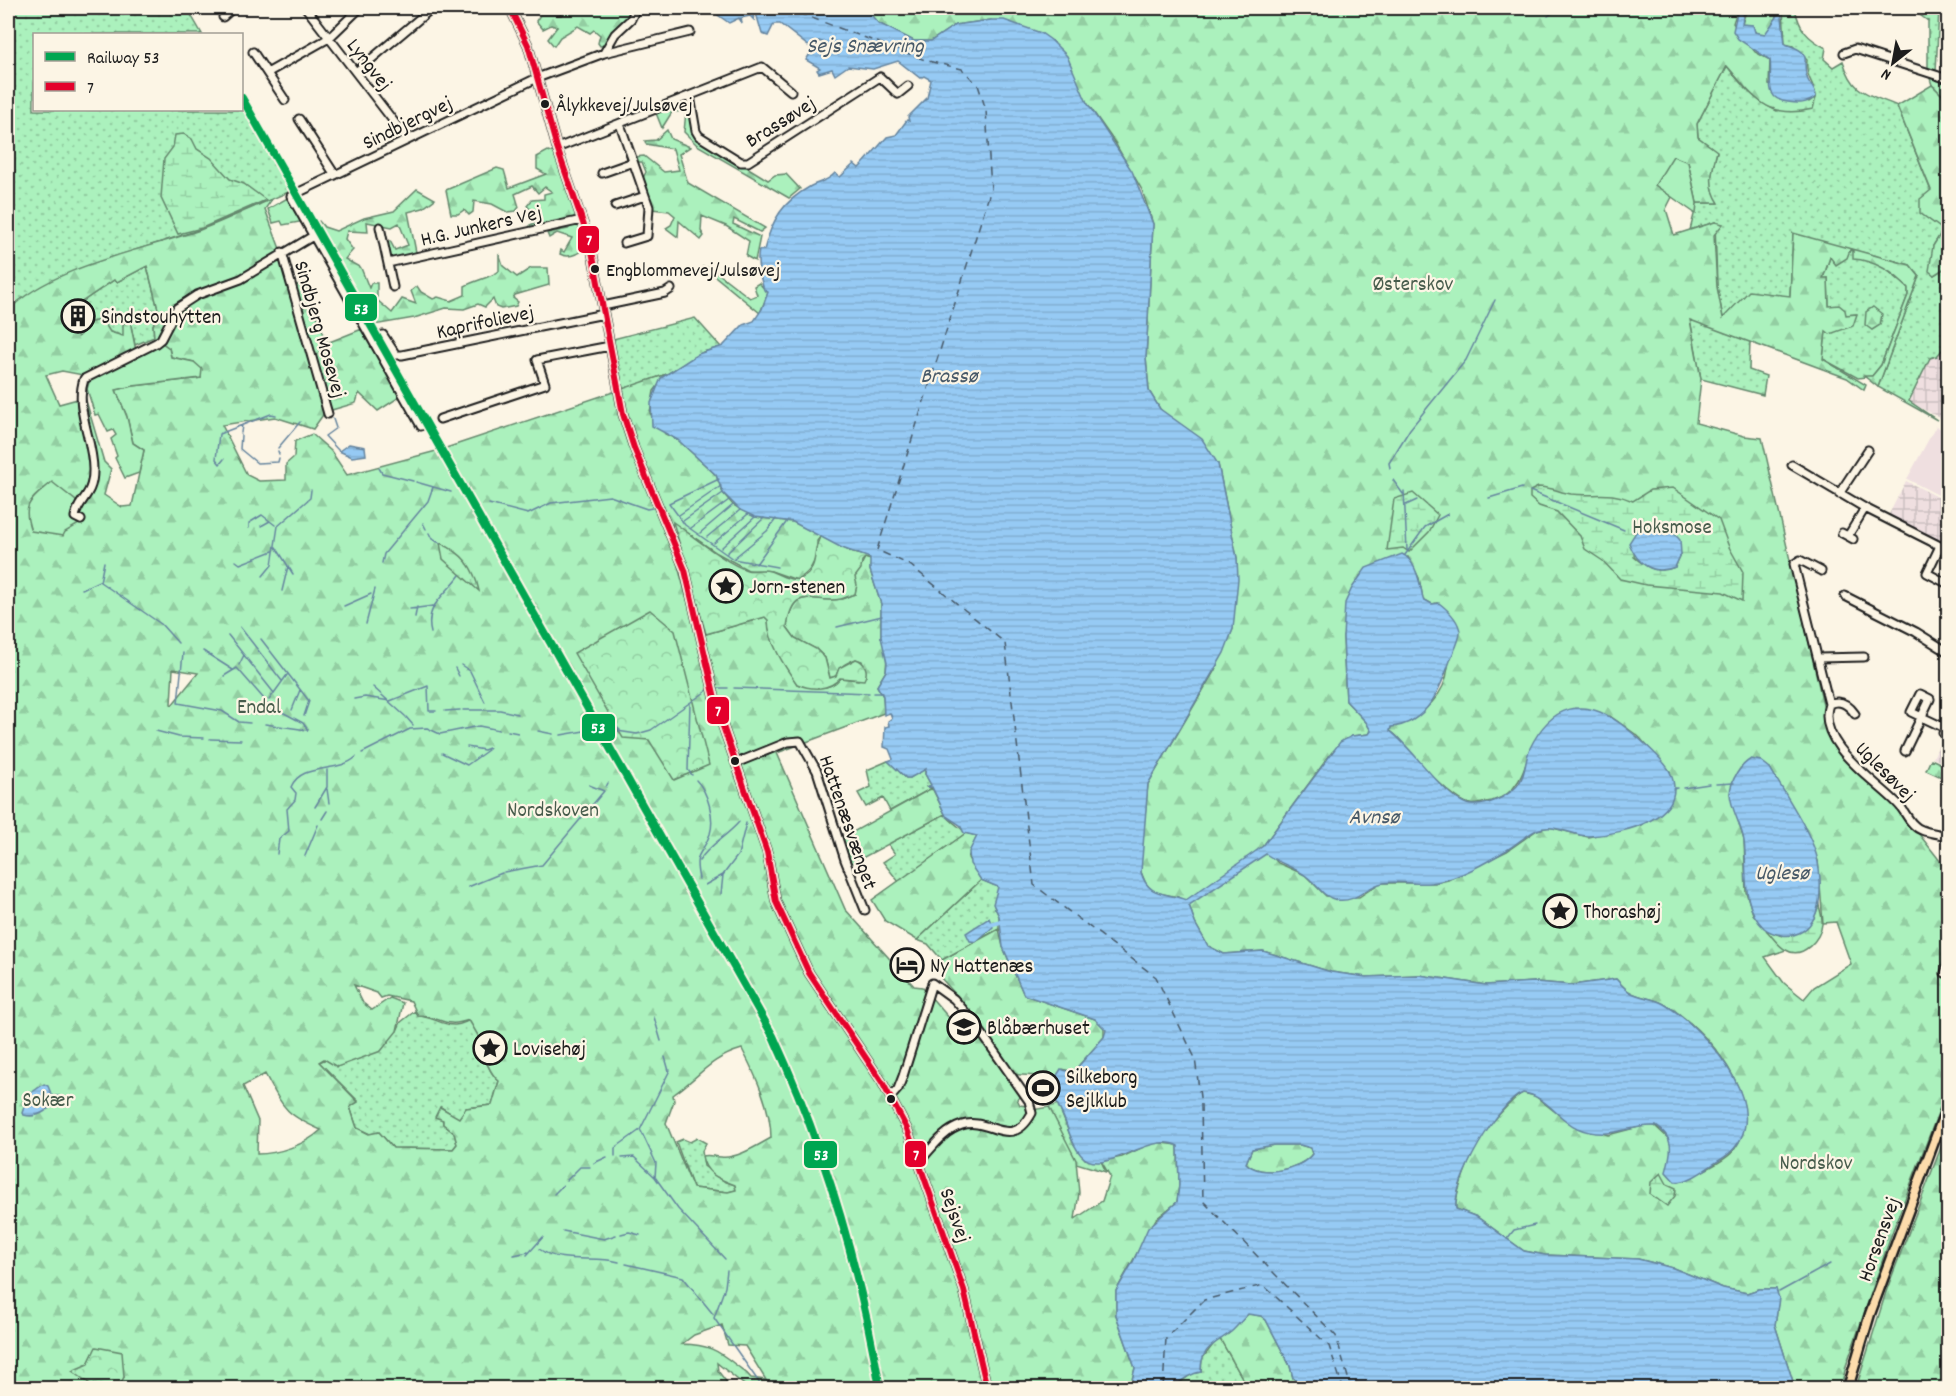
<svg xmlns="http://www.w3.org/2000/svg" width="1956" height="1396" font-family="Dekko,sans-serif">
<defs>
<pattern id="industrial-grid" width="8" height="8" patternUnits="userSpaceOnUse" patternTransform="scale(1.5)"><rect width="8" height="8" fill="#efdfe0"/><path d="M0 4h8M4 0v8" fill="none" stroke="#ccbfc0"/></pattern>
<pattern id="grass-dots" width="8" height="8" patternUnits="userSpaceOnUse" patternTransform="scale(1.5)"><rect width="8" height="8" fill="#abf1bd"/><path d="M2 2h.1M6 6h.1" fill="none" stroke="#93cea2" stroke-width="1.8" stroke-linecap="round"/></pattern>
<pattern id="forest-firs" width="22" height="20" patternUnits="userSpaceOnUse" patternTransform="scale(1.5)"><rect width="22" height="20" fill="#abf1bd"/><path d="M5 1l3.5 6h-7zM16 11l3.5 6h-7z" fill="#93cea2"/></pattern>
<pattern id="wetland-marsh" width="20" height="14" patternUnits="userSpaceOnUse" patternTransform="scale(1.5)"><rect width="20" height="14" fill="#abf1bd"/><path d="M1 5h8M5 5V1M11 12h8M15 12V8" fill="none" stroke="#93cea2"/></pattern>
<pattern id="park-crowns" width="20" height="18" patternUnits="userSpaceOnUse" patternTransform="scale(1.5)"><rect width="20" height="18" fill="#abf1bd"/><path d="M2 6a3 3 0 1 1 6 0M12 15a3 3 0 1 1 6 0" fill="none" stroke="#93cea2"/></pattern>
<pattern id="water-rules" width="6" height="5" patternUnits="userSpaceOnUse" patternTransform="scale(1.5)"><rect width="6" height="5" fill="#96caf4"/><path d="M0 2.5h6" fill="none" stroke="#81add1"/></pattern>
</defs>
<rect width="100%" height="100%" fill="#fcf5e5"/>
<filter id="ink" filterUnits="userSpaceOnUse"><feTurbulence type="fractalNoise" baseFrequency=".0167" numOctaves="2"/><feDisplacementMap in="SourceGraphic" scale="12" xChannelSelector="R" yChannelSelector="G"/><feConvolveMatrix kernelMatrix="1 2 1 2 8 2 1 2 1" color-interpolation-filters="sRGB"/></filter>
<g filter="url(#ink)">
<path fill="#efdfe0" d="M 1936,426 L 1948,433 L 1948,500 L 1907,479 Z"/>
<path fill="url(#industrial-grid)" d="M 1948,343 L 1948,422 L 1909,402 L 1930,357 L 1937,356 Z
M 1906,481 L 1948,502 L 1948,546 L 1888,516 Z
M 1948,726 L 1948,765 L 1933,758 Z"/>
<path fill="url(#grass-dots)" stroke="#64866c" stroke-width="1.5" d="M 8,8 L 187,8 L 202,34 L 34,34 L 34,110 L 242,110 L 242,104 L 291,191 L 202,229 L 110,258 L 8,311 Z
M 1783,8 L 1795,8 C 1799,29 1807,38 1826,48 L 1824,59 L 1833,67 L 1843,61 C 1854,95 1867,93 1897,106 L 1931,191 L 1943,230 L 1933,246 L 1934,275 L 1948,266 L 1948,307 L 1943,316 L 1948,319 L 1948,343 L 1937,356 L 1930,358 L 1909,401 L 1937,420 L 1878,387 L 1919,276 L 1910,265 L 1793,234 L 1790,296 L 1723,318 L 1717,287 L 1715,222 L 1690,230 L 1697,203 L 1718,203 C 1706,186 1712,171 1717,152 L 1698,137 L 1697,124 L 1727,66 C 1742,86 1754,100 1777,111 L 1816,98 C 1816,84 1805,80 1807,60 L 1793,46 L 1785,44 Z
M 1910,8 L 1939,8 L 1936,72 L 1928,69 L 1928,21 Z
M 1944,8 L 1948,8 L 1948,75 L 1941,65 Z
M 1929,75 L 1948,81 L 1948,101 L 1932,85 Z
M 1850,250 L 1886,269 L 1908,288 L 1908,295 L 1881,365 L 1872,376 L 1858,378 L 1823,359 L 1826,330 L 1857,314 L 1845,315 L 1829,307 L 1828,278 L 1823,279 L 1830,257 Z
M 147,266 L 159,313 L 153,325 L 154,337 L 135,345 L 130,321 L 123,336 L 110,332 L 78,338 L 68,323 L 65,307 L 83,301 L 114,280 L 117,282 Z
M 695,318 L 721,347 L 703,352 L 667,374 L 622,390 L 613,339 Z
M 1690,319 L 1750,341 L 1749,370 L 1766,376 L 1763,395 L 1701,379 Z
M 888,761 L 906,778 L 910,778 L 925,768 L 925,774 L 931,785 L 927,787 L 932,788 L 890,811 L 883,798 L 866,807 L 858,793 L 871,787 L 867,770 Z
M 945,814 C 951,822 959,826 966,833 L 899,882 L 883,862 L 895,854 L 888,844 Z
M 981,880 L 999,887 L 994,906 L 999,916 L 999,929 L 942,960 L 928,944 L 917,940 Z
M 518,988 L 478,1050 C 488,1059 488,1073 499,1081 L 492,1105 L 466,1108 L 459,1119 L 441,1107 L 443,1124 L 454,1133 L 457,1144 L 453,1149 L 393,1148 L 379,1132 L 370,1134 L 357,1128 L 350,1107 L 358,1101 L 319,1062 L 397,1031 L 401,1022 L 415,1011 L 418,1016 C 431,1016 443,1026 455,1025 C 471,1024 503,998 518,988 Z
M 1058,1104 L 1073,1143 L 1085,1159 L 1101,1161 L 1106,1172 L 1076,1163 L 1049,1107 Z
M 697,1138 L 706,1143 L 702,1151 L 704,1166 L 724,1181 L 735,1185 L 736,1190 L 728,1192 L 693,1188 L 676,1142 L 683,1139 L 690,1142 Z
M 1219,1337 L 1248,1388 L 1181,1388 L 1177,1385 L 1193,1373 L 1201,1372 L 1202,1359 Z"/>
<path fill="url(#forest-firs)" stroke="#64866c" stroke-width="1.5" fill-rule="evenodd" d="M 558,8 L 635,8 L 633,15 L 627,16 C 624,27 611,34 606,45 L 600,46 L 598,43 L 600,35 L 594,30 L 590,33 L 578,26 L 560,37 L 554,46 L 548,39 L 557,27 L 551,25 L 543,29 L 536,21 L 540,15 L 561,15 Z
M 865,8 L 910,11 L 921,8 L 1738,8 L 1733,23 L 1755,52 L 1770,60 L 1769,85 L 1809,102 L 1816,97 L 1813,109 C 1766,120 1754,97 1727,66 L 1697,124 L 1698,137 L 1717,151 C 1712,171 1707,185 1719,203 L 1697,203 L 1688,162 L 1656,185 L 1672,197 L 1666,209 L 1674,235 L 1715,222 L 1723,224 L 1714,235 L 1717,287 L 1723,318 L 1749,291 L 1790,296 L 1793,233 L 1910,265 L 1919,276 L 1878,387 L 1864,376 L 1872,376 L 1881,365 L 1908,295 L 1908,288 C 1895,273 1874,260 1853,259 L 1853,251 L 1850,250 L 1847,258 L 1836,265 L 1830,257 L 1823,278 L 1828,278 L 1829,306 L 1839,305 L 1845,310 L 1846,315 L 1857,314 L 1853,326 L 1830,334 L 1826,331 L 1823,359 L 1866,385 L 1864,390 L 1847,378 L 1690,320 L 1701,379 L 1696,423 L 1744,436 L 1762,438 L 1828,726 L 1835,743 L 1897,806 L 1948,871 L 1948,960 L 1943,973 L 1948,985 L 1948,1087 L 1893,1230 L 1846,1366 L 1841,1388 L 1795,1388 L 1775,1325 L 1778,1302 L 1776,1289 L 1759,1289 L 1747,1293 L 1723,1288 L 1673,1268 L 1638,1259 L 1545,1255 L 1524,1251 L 1477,1217 L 1456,1209 C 1454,1194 1472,1153 1479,1139 C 1485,1130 1514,1096 1523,1093 L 1535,1096 L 1567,1121 L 1608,1135 L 1646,1125 L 1655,1126 L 1671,1141 L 1679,1182 C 1693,1176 1726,1161 1734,1150 C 1770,1101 1706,1028 1664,1004 C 1654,998 1640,998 1630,992 C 1625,989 1620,983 1616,979 L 1572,985 L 1535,982 L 1486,985 L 1419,975 L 1366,977 L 1331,972 L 1263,951 L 1224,954 L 1208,946 L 1195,923 L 1189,905 L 1178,897 L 1154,892 L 1146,884 L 1141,872 L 1141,857 L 1148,784 L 1215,670 L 1233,629 L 1237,558 L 1218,464 L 1160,409 L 1149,391 L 1146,358 L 1153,224 L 1142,190 L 1115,143 L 1087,103 L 1077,82 L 991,20 L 955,25 L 931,41 L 914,41 L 878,23 ZM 1408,557 L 1419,578 L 1423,599 L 1432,604 L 1437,603 C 1440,620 1450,650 1448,667 C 1445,699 1419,717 1391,727 L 1390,731 C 1401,738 1400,742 1408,751 C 1420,764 1454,801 1470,804 C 1476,806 1485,802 1492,801 C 1517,795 1525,771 1530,749 L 1610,716 L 1638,736 L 1670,771 L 1673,789 L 1642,825 L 1588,837 L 1549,827 L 1537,830 L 1507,851 L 1448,880 L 1435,883 L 1380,883 L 1359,897 L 1326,896 L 1305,875 L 1278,863 L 1263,846 L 1332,752 L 1352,736 L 1369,734 L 1371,731 L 1366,722 L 1346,701 L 1343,637 L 1357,584 L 1360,576 L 1374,566 ZM 1770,768 L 1805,831 L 1818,861 L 1823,923 L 1836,922 L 1851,964 L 1814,987 L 1804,999 L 1784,983 L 1765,957 L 1786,950 L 1753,914 L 1746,892 L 1744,840 L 1730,793 Z
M 1747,8 L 1776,8 L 1777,17 L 1766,34 L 1759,34 L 1742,24 Z
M 1932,85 L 1948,101 L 1948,266 L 1934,275 L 1929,271 L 1933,246 L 1943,230 L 1920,213 L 1920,199 L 1931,190 L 1897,106 Z
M 691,101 L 696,136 L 768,180 L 775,175 L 786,174 L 800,189 L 789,198 L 697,145 L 684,132 L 686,111 L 672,112 L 662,128 L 656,113 Z
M 667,130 L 671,139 L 690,147 L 679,154 L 688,183 L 765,228 L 760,232 L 734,219 L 733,224 L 760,237 L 755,261 L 746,256 L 749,241 L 726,226 L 702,216 L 701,231 L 704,236 L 701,240 L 679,221 L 678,237 L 666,228 L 671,225 L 675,216 L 669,211 L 652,209 L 643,178 L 646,172 L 642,162 L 637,162 L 635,157 L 644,156 L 664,172 L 679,170 L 673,149 L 646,144 L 645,141 L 656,140 Z
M 548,151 L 554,153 L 576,215 L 573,220 L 531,230 L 530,225 L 535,223 L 536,214 L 527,206 L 532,200 L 544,199 L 544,194 L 552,192 L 545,187 L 538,193 L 532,186 L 515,194 L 519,207 L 516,211 L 507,212 L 492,204 L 474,201 L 473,212 L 469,215 L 464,210 L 458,214 L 451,214 L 446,190 L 497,168 L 504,170 L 509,188 L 546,174 L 537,169 L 537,157 Z
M 417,189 L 435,199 L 423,208 L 408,212 L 416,252 L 406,257 L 390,260 L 387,242 L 390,241 L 395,250 L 408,245 L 399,223 L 392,227 L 367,222 L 368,232 L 347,231 L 345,239 L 353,250 L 345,259 L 361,268 L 369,288 L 371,283 L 377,283 L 377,300 L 392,313 L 402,299 L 416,304 L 411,291 L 417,286 L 421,292 L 433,299 L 438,297 L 451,301 L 465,295 L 465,286 C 475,280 493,277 499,271 L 499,254 L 503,266 L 517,277 L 531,268 L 548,268 L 549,285 L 515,295 L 513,298 L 518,302 L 516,306 L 501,309 L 496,307 L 493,299 L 485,307 L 478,304 L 464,309 L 446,308 L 414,318 L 374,325 L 317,223 L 319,221 L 324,227 L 336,231 L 364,218 L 394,211 Z
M 272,199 L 265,209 L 294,286 L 305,283 L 327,343 L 362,329 L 401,396 L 378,411 L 359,393 L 356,403 L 325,412 L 313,429 L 275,417 L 222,425 L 247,475 L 259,481 L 286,480 L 286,464 L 294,457 L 295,441 L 312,434 L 331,451 L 347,475 L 440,450 L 667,374 L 654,391 L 650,413 L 665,434 L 678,440 L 716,475 L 723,493 L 733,505 L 755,517 L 793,522 L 821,536 L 817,541 C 818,558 812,572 797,580 L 771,571 L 748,570 L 717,553 L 673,523 L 670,538 L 697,634 L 706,634 L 765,617 L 768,620 L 770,634 L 797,684 C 812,688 829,692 840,678 L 858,680 L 866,676 L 862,661 L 856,659 C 846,663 839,666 836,676 L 830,678 L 825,658 L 816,649 L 795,638 L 787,627 C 793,583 814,604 841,599 C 845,598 850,595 855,594 L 855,577 L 865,558 L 871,560 L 870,570 L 881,604 L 881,637 L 887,655 L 886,671 L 877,686 L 883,696 L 884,713 L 777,753 L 845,909 L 914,986 L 922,987 L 950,1019 L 967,1007 L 940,977 L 942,960 L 999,929 L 1003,947 L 1024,995 L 1095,1019 L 1104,1027 L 1104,1037 L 1073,1072 L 1063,1069 L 1056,1077 L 1005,1074 L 1021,1097 L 1017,1099 L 1020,1105 L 1026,1106 L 1027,1111 L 1049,1107 L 1076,1160 L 1079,1193 L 1075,1219 L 1102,1201 L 1110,1176 L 1101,1161 L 1122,1157 L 1154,1142 L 1178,1145 L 1179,1185 L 1177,1202 L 1156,1219 L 1116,1291 L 1116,1315 L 1135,1368 L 1130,1388 L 748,1388 L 717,1363 L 718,1371 L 731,1388 L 118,1388 L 124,1377 L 111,1351 L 96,1348 L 88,1364 L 88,1385 L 96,1388 L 8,1388 L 8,311 C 49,267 143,250 200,230 C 225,221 248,209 272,199 ZM 147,266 L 159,313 L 153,325 L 154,337 L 169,348 L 171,357 L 194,362 L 201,378 L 133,386 L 116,390 L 127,417 L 133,443 L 144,450 L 132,506 L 122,507 L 104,495 L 111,469 L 104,462 L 85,397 L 59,404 L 46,375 L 62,371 L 83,375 L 136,351 L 130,321 L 123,323 L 123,336 L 110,332 L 102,319 L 89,323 L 78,337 L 68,323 L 65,307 L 83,301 L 114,280 L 117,282 ZM 173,669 L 198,673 L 172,705 L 171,704 ZM 354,985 L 377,993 L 381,998 L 387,996 L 411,1001 L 418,1016 C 441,1016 444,1029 469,1020 L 480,1039 L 478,1050 C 488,1059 488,1073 499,1081 L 492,1105 L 466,1108 L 459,1118 L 440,1107 L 435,1117 L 443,1120 L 443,1124 L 454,1133 L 457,1144 L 453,1149 L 393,1148 L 379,1132 L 369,1134 L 357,1128 L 350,1107 L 358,1102 L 319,1062 L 324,1059 L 337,1067 L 381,1051 L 397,1031 L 403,1003 L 390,998 L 372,1010 L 363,1003 ZM 742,1049 C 756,1076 771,1108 771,1138 C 758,1145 737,1159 721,1157 C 713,1157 711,1154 702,1156 C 705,1174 719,1179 735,1185 L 736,1190 L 728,1192 L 693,1188 L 666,1123 L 674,1101 L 673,1095 C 699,1077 710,1058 742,1049 ZM 265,1074 C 284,1109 285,1114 321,1130 C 305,1145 278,1154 257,1154 L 258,1121 L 243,1086 ZM 722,1325 L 728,1345 L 745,1346 L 766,1380 L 751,1378 C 746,1371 742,1370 736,1365 C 716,1349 708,1345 682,1344 L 694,1335 Z
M 573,224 L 580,224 L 585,248 C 578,254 569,259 560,254 L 561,250 L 564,252 L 572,238 L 557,233 L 549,238 L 547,233 L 568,229 Z
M 704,267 L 711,268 L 750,298 L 757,295 L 754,286 L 759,283 L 768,293 L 760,313 Z
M 1873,307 L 1882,314 L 1880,325 L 1872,330 L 1865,325 L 1866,312 Z
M 1931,759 L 1948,767 L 1948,780 L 1926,770 Z
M 932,788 L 945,814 L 849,865 L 842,838 Z
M 966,833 L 977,836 L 968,858 L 981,880 L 917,940 L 885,921 L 872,900 Z
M 1948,1129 L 1948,1388 L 1856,1388 L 1887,1289 Z
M 1274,1145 L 1300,1145 L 1310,1148 L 1312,1154 C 1301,1170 1260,1178 1246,1163 L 1252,1149 Z
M 1248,1314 L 1261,1316 L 1266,1320 L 1290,1366 L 1293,1378 L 1305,1388 L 1248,1388 L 1219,1337 L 1228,1334 Z"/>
<path fill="url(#wetland-marsh)" stroke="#64866c" stroke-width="1.5" fill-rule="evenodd" d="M 184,134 L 192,139 L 197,149 L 211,158 L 230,179 L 244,184 L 266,200 L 202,228 L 178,234 L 161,198 L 164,159 L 173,147 L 175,135 Z
M 1538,487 C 1551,487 1559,492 1571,494 C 1595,497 1609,490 1633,501 L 1650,490 L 1673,488 L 1719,520 L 1729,547 L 1743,572 L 1742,601 L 1723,592 L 1646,585 L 1620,579 L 1603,561 L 1585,549 L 1580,536 L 1557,512 L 1539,506 L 1530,498 L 1530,491 ZM 1655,525 L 1670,529 L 1681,554 L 1675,567 C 1658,574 1647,568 1634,557 L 1636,532 Z
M 1413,493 L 1438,515 L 1429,532 L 1409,552 L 1403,548 L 1387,550 L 1394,499 Z
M 440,543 C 463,553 474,567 479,591 L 443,559 Z
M 1819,905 C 1820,911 1823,918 1822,924 C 1821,939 1802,960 1786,950 C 1778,946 1772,936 1766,930 L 1782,936 L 1814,918 Z
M 1661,1173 L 1667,1184 L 1676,1188 L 1675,1196 L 1667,1206 L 1650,1194 L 1651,1182 Z"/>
<path fill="url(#park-crowns)" stroke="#64866c" stroke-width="1.5" d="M 673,522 C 692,535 726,564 747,570 C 754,572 762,568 770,571 C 783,575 795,586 808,574 C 818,563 813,545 821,536 L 853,553 L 868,556 L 871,560 L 865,558 L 862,561 L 861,569 L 855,577 L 857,585 L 855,594 C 850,595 846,598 841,599 C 814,605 793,582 787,627 L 795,638 L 816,649 L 825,658 L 830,678 L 836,676 L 839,668 L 856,659 C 865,662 869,671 864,680 L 840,678 C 829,691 811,690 797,684 C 785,667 768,642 768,620 L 765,617 L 706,634 Z
M 650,610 L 675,631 L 709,765 L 674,780 L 649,740 L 623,738 L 574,653 Z
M 96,1347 L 122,1352 L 124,1377 L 118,1388 L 96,1388 L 72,1371 L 88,1364 Z"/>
<path fill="#abf1bd" stroke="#64866c" stroke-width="1.5" d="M 1673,156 L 1688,162 L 1697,203 L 1696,214 L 1655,185 Z
M 291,196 L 305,221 L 283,225 L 281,221 L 273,223 L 268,209 Z
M 162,343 L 169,348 L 171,357 L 194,362 L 202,369 L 201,378 L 133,386 L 116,390 L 127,417 L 133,443 L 144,450 L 139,473 L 125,478 L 115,458 L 117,456 L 111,439 L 116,435 L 113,430 L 108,432 L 99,414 L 95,415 L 87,389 L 90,379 Z
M 52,482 L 76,501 L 77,512 L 84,521 L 65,532 L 63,536 L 31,531 C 21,503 31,500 52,482 Z"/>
<path fill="url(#water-rules)" stroke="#65849e" stroke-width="1.5" fill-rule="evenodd" d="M 713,8 L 865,8 L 878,23 L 914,41 L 931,41 L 955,25 L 991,20 L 1004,20 L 1041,33 L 1051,40 L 1067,56 L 1087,103 L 1132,171 L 1153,224 L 1146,358 L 1149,391 L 1160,409 L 1202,439 L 1218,464 L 1237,558 L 1238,579 L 1233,629 L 1224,653 L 1148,784 L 1141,872 C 1148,898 1167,892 1186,900 L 1263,846 L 1340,742 L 1352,736 L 1369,734 L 1371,731 L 1366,722 L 1346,701 L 1343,637 L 1345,603 L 1352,588 L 1366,568 L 1402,554 C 1416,560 1421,586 1423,599 L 1432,604 L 1439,603 C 1448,610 1459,620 1460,632 C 1460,640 1454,651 1451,658 C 1441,687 1428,724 1391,727 L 1390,731 C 1410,744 1448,804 1472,805 C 1487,806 1507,797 1517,786 C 1526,776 1525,759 1530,748 C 1551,705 1583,696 1621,724 C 1633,733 1664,759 1670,772 C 1691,818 1623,834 1590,836 C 1572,837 1555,822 1537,830 C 1526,835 1517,844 1507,850 C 1487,862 1460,878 1437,882 C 1420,886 1401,880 1383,883 C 1366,886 1357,903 1337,900 C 1322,897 1317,884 1306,876 C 1294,867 1278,863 1266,854 L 1189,905 L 1195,923 L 1208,946 L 1224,954 L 1263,951 L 1331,972 L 1366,977 L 1419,975 L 1486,985 L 1535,982 L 1572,985 L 1616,979 C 1620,983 1625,989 1630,992 C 1640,998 1654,998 1664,1004 C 1708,1030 1786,1120 1720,1160 C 1708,1167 1690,1183 1675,1182 L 1666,1172 C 1671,1152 1676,1139 1656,1126 C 1627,1124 1609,1142 1577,1128 C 1558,1119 1545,1095 1523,1093 C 1498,1102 1452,1182 1456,1209 L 1477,1217 L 1524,1251 L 1545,1255 L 1638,1259 L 1673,1268 L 1723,1288 L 1747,1293 L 1759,1289 L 1776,1289 L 1779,1298 L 1775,1325 L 1795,1388 L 1305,1388 L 1293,1378 L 1290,1366 L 1266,1320 L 1261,1316 L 1248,1314 C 1242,1320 1237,1327 1231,1332 C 1215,1344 1200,1348 1201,1372 C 1193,1373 1182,1379 1177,1385 L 1181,1388 L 1130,1388 L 1135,1368 L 1116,1315 L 1116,1291 L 1133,1262 L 1148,1228 L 1177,1202 L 1179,1185 L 1178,1146 C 1148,1130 1103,1180 1081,1155 C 1072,1145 1069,1132 1065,1121 C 1060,1108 1049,1091 1050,1077 L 1056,1077 L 1061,1069 L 1069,1072 L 1075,1070 L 1104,1037 L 1106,1030 L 1095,1019 L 1024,995 L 1003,947 L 999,916 L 993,904 L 998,887 L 981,880 L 970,864 L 969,852 L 977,836 L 964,833 L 960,825 L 946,816 L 932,787 L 927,787 L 931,785 L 925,774 L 926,769 L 910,778 L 906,778 L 888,761 L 893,759 L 889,749 L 884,747 L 885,727 L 889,726 L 888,721 L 892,718 L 890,713 L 884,715 L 883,696 L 877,686 L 886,671 L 887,663 L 881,637 L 881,604 L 870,570 L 870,558 L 842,548 L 793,522 L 755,517 L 740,510 L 723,493 L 716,475 L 678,440 L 652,426 L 651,403 L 661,378 L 698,354 L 723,346 L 743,325 L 754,321 L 762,309 L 768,292 L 764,290 C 760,276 756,263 759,250 L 764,250 C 772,220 782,202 811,186 C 820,181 827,182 835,173 L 840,177 L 854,164 L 859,168 L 863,164 L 887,137 L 896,135 L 907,120 L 909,121 L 908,117 L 927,98 L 931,80 L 924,76 L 920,78 L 898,61 L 873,69 L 848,66 L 835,75 L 832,69 L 819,73 L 817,70 L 820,68 L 806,60 L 815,46 L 838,54 L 839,51 L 819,41 L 811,47 L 807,45 L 780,24 L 774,24 L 768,36 L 762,34 L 756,13 L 753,15 L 754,20 L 750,16 L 741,18 L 742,23 L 739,18 L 729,23 L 715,13 ZM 1274,1145 L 1300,1145 L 1311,1148 L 1312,1154 C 1301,1170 1260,1178 1246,1163 L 1252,1149 Z
M 1738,8 L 1747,8 L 1744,10 L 1742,24 L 1753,25 L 1755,32 L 1765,34 L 1777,17 L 1776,8 L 1781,8 L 1785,44 C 1817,54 1799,59 1808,80 C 1811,87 1816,89 1816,97 C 1806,104 1799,104 1788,102 C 1762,99 1773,78 1770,60 L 1738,39 L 1733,31 Z
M 349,444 L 365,447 L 366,455 L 352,457 L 339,451 Z
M 1655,525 L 1670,529 L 1680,540 L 1681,554 L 1675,567 C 1653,576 1637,564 1629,543 L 1636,532 Z
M 1751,759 L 1761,761 L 1770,768 C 1784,793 1814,836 1818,862 C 1822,884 1823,922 1799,933 C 1789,938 1773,935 1764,928 C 1740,905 1748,871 1744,841 C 1742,826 1730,808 1730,793 C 1731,779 1741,765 1751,759 Z
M 989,918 L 993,927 L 976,942 L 970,941 L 966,933 Z
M 44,1084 L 48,1086 L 52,1096 L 59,1096 C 51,1108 39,1119 24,1115 L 22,1113 L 28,1095 Z"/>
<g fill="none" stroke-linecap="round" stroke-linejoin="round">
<path stroke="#65849e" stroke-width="1.5" d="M 1548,16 L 1560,8
M 333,419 L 336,428 L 325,436 L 339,451
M 241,433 L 242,425
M 241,435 L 240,449 L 257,463 L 278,462 L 279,458
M 278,448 L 300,422
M 278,451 L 279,454
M 224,459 L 220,464 L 216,459 L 219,434 L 271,414 L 276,415
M 379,468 L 382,473 L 413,481
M 1390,468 L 1389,463 L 1410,429 L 1466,360 L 1495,300
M 719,479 L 669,503 L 685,525 L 733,559 L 777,567
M 1393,480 L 1403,494
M 416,482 L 451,492
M 455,483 L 465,502 L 467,502
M 1404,491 L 1407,550
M 1530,491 L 1624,530
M 1489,498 L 1522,488
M 489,504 L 528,514 L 551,503 L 610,496 L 647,509 L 652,508
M 1406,505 L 1417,500
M 679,515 L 721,486
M 683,521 L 723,493
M 423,523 L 426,529
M 261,526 L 270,521
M 249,528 L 249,523 L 262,515 L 275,525
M 691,528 L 729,500
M 429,533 L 432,539 L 440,543
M 700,533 L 733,505
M 707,537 L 740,510
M 714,543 L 748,514
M 276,547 L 293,574
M 721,548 L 755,517
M 727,553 L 764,518
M 1405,555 L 1425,527 L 1448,514
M 734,558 L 767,531 L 776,519
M 236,561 L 240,564 L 273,551
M 382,563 L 384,554 L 428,501 L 433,487
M 756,564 L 788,520
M 263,576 L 272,565 L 278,526 L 310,498 L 311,490
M 100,582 L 161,624 L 178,643
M 100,582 L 104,562
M 82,589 L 99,581
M 282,591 L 288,566
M 344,606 L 371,594
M 410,609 L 433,606
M 415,617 L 417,607
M 366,624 L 375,589
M 240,627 L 282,681
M 837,627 L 882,616
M 431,633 C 424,605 445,596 460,575
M 228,635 L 274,693
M 261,639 L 309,701 L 304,716
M 203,651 L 233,670
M 183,653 L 178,703 L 222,711 L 239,722 L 250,723
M 239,665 L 244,655
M 461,665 L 470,671 L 485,702
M 455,668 L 459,676
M 224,676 L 237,668 L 264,699
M 373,687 L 405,716
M 717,688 L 728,688
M 734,688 L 869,693
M 874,693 L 882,693
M 354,699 L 365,697 L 390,701 L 428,686 L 429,711 L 436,711
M 269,700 L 287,675
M 690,703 L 688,770 L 692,775
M 267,704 L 303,723 L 308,730
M 292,710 L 300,690
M 463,710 L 500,710 L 518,714
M 585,710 L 598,735
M 445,711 L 460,710
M 406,717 L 413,725
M 612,723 L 620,730
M 265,724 L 307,730
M 156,731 L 179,737 L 204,738
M 508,731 L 518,733
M 538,731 L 553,734
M 617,731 L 637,734 L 651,730 L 708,690
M 561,735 L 590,730
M 210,739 L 241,740
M 467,747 L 484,750 L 489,748
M 362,753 L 410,729 L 427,728 L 440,734 L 479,726 L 499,730
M 442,753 L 467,765 L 488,750
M 696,780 C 708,792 715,818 710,834 C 702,857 693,850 699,879
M 1716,784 L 1734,783
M 589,785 L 604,791
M 606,787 L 608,783
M 1683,788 L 1709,784
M 327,789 L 329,803
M 1673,789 L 1677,788
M 315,807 L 327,787 L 327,770
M 322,819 L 327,811
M 277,854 L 279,839 L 289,831 L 287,809 L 295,800 L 296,793 L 291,787 C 301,762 338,774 356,757
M 305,856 L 318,825
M 699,861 C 710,844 726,837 739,822
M 504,872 L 542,865 L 604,791
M 705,885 L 723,875
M 468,887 L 502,873
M 721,894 L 723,875 L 738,855 L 746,823
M 654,1017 L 661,1041
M 665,1057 L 669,1071
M 641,1131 L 656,1163 L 655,1177
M 615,1156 L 615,1148 L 640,1130 L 670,1070
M 622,1158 L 634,1157 L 655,1177 L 678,1209 L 725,1259
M 594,1163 L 607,1157
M 567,1180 L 580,1167 L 590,1167
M 554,1194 L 563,1185
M 563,1231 L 604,1239 L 616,1235
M 621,1234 L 629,1232 L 640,1235
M 1507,1239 L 1514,1230 L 1535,1225
M 539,1249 C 562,1265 593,1255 619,1262
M 514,1255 L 528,1252
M 527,1255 L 543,1237
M 626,1264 L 683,1277 L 713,1314
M 727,1270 L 725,1287 L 714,1318 L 763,1388
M 1779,1292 L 1830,1264"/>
<path stroke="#96caf4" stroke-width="5" d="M 991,924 L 999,922"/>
<path stroke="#475968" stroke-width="1.5" stroke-dasharray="8 6" stroke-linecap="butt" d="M 785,8 L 928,61 L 962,69 L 978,85 L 986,110 L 991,189 L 877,550 L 910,565 L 1005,643 L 1034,885 L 1156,977 L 1195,1058 L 1201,1105 L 1203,1201 L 1336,1336 L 1351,1388
M 1163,1388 L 1166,1338 L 1204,1300 L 1263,1285 L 1329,1346 L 1343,1388"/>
<defs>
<path id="minor" d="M 306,8 L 408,140
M 510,8 L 528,45 L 557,148 L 591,246 L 623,414 L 634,448 L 685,570 L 719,715 L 767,852 L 776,902 L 809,973 L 882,1082 L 907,1129 L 964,1290 L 987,1388
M 223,17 L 233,8
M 253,52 L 285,100
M 604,53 L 615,34 L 631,19 L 636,8
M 1844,53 L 1855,49 L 1948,79
M 356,72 L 432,8
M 267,73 L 329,38 L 360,8
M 690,96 L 696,131 L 699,136 L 741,162 L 748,162 L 880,77 L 898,94 L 908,86
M 299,119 L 335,175
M 620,124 L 649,207 L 647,236 L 624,243
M 557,148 L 762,67 L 791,91
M 602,173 L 633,162
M 615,206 L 645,196
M 380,227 L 393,287
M 282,252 L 328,414
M 388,263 L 582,220
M 603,306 L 665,293 L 671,289
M 383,335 L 396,355 L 402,355 L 604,314
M 440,419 L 545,384 L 537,360 L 610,346
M 421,426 L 291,196 L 537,78 L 604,53 L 690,32
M 1792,465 L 1865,508 L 1948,550
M 1839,494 L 1868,450
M 81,520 L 75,517 C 78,499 93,497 93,471 C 94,442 74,408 84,379 L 156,343 L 161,339 L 177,308 L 197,295 L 241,279 L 313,236
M 1842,533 L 1853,539
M 1848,536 L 1865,508
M 1940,546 L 1927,573 L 1948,584
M 1821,571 L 1800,560 L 1794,564 L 1829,704
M 1845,596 L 1916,632 L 1948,652
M 1819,658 L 1864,657
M 1855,714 C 1848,704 1840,699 1829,704 C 1815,743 1875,780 1897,803 C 1904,809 1907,819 1914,825 C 1922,834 1938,832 1948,837
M 1943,733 L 1948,721
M 1905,751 L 1930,699 L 1920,694 L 1911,712 L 1945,728
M 736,763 L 788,742 L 800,741 L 817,771 L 845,860 L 865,910
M 1945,973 L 1948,964
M 891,1097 L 898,1089 L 903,1076 L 932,983 L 954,999 L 973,1021 L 1029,1101 L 1032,1113 C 1011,1152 989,1116 962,1125 C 943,1131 933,1147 920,1161"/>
<path id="major" d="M 1848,1388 L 1870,1314 L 1948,1104"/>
</defs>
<use href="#minor" stroke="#1c1c1c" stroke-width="11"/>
<use href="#major" stroke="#1c1c1c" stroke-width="13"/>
<use href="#minor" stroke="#fcf5e5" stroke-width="7"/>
<use href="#major" stroke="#fddcac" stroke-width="8"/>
<defs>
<path id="bus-1" d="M 510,8 L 528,45 L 557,148 L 591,246 L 623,414 L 634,448 L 685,570 L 719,715 L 767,852 L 776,902 L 809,973 L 882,1082 L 907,1129 L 964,1290 L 987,1388"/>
</defs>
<use href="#bus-1" stroke="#fcf5e5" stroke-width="10"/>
<use href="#bus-1" stroke="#e4002b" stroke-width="6"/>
<defs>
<path id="rail-1" d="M 242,98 L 773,1036 C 825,1149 859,1265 880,1388"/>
</defs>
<use href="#rail-1" stroke="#fcf5e5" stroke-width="12"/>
<use href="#rail-1" stroke="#00a651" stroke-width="8"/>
</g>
</g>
<defs>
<symbol id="building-ring" viewBox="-11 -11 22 22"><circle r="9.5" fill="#fcf5e5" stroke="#1c1c1c" stroke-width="1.5"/><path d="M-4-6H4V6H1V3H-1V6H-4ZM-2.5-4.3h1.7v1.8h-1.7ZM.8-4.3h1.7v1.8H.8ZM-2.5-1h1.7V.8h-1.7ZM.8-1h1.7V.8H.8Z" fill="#1c1c1c"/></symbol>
<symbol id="sight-ring" viewBox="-11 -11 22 22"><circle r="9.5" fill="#fcf5e5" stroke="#1c1c1c" stroke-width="1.5"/><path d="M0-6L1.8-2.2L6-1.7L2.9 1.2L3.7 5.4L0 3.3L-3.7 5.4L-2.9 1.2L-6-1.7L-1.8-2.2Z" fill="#1c1c1c"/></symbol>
<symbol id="hotel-ring" viewBox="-11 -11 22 22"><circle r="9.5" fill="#fcf5e5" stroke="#1c1c1c" stroke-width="1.5"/><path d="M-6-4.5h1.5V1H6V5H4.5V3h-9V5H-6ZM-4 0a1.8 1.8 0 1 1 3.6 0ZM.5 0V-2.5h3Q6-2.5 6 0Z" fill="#1c1c1c"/></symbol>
<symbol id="school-ring" viewBox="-11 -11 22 22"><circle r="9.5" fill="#fcf5e5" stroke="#1c1c1c" stroke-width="1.5"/><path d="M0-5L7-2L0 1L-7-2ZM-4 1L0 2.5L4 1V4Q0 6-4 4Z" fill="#1c1c1c"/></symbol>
<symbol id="stadium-ring" viewBox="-11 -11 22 22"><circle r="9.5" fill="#fcf5e5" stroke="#1c1c1c" stroke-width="1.5"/><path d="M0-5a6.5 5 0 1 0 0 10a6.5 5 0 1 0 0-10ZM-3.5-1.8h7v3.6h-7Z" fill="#1c1c1c"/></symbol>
</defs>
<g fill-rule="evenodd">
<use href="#building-ring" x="59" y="297" width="38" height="38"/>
<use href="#sight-ring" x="707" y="567" width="38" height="38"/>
<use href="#sight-ring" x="1541" y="892" width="38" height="38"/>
<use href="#hotel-ring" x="888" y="946" width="38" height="38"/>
<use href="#school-ring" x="945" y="1008" width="38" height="38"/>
<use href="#sight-ring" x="471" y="1029" width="38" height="38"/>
<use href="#stadium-ring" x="1024" y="1069" width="38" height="38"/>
</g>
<g fill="#1c1c1c" stroke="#fcf5e5" stroke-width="2">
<circle cx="545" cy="104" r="5"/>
<circle cx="595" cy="269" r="5"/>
<circle cx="735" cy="761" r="5"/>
<circle cx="891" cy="1099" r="5"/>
</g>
<g text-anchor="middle" stroke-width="4.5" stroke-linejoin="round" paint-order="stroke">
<g font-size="20" fill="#1c1c1c" stroke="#fcf5e5" text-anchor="start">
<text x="556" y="111">Ålykkevej/Julsøvej</text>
<text x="606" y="276">Engblommevej/Julsøvej</text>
</g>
<g font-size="21" fill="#1c1c1c" stroke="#fcf5e5">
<text transform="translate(370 64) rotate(52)" y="7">Lyngvej</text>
<text transform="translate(780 121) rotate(-32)" y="7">Brassøvej</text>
<text transform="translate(407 122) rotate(-26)" y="7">Sindbjergvej</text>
<text transform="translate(481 225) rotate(-13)" y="7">H.G. Junkers Vej</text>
<text transform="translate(485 321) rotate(-12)" y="7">Kaprifolievej</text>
<text transform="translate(321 329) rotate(74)" y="7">Sindbjerg Mosevej</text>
<text transform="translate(1886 771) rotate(45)" y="7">Uglesøvej</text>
<text transform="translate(849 822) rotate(71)" y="7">Hattenæsvænget</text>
<text transform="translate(956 1215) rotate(71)" y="7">Sejsvej</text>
<text transform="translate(1878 1239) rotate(-70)" y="7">Horsensvej</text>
</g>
<g font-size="21" fill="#475c4c" stroke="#fcf5e5">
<text x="1413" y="290">Østerskov</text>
<text x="1672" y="533">Hoksmose</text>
<text x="259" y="713">Endal</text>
<text x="553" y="816">Nordskoven</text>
<text x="48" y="1106">Sokær</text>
<text x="1816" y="1169">Nordskov</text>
</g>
<g font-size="21" fill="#1c1c1c" stroke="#fcf5e5" text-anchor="start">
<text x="101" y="323">Sindstouhytten</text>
<text x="749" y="593">Jorn-stenen</text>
<text x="1583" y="918">Thorashøj</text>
<text x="930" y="972">Ny Hattenæs</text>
<text x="987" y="1034">Blåbærhuset</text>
<text x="513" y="1055">Lovisehøj</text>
<text x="1066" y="1083">Silkeborg<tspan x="1066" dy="24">Sejlklub</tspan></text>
</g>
<g font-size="22" font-style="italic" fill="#475968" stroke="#fcf5e5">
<text x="865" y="52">Sejs Snævring</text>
<text x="949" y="382">Brassø</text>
<text x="1374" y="823">Avnsø</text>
<text x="1782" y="879">Uglesø</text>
</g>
</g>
<g stroke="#fcf5e5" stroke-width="2">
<rect x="577" y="225" width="23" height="29" rx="6" fill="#e4002b"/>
<rect x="344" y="293" width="34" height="29" rx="6" fill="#00a651"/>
<rect x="706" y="696" width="24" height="29" rx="6" fill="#e4002b"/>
<rect x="581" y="713" width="35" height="29" rx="6" fill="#00a651"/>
<rect x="904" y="1140" width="23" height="28" rx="6" fill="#e4002b"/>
<rect x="803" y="1140" width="35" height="29" rx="6" fill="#00a651"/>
</g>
<g font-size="16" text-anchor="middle" font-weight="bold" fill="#fff">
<text x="589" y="245">7</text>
<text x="361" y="314">53</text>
<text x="718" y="716">7</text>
<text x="598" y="733">53</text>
<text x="916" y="1160">7</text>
<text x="821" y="1160">53</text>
</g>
<rect width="1956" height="1396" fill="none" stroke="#fcf5e5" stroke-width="30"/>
<rect x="15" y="15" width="1926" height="1366" fill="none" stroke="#1c1c1c" stroke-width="2" filter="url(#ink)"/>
<rect x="33" y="33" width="210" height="78" fill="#fcf5e5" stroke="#a29e95" stroke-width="1.5"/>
<rect x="45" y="52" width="30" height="9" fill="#00a651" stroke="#a29e95" stroke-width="1.5"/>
<text x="87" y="63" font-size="18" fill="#1c1c1c">Railway 53</text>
<rect x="45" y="82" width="30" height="9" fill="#e4002b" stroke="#a29e95" stroke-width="1.5"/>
<text x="87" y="93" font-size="18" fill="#1c1c1c">7</text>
<g transform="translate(1893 63) rotate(211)" stroke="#fcf5e5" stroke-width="4.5" paint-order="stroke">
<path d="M0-4.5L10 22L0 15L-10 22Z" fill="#1c1c1c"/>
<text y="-9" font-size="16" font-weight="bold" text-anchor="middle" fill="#1c1c1c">N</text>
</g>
</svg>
